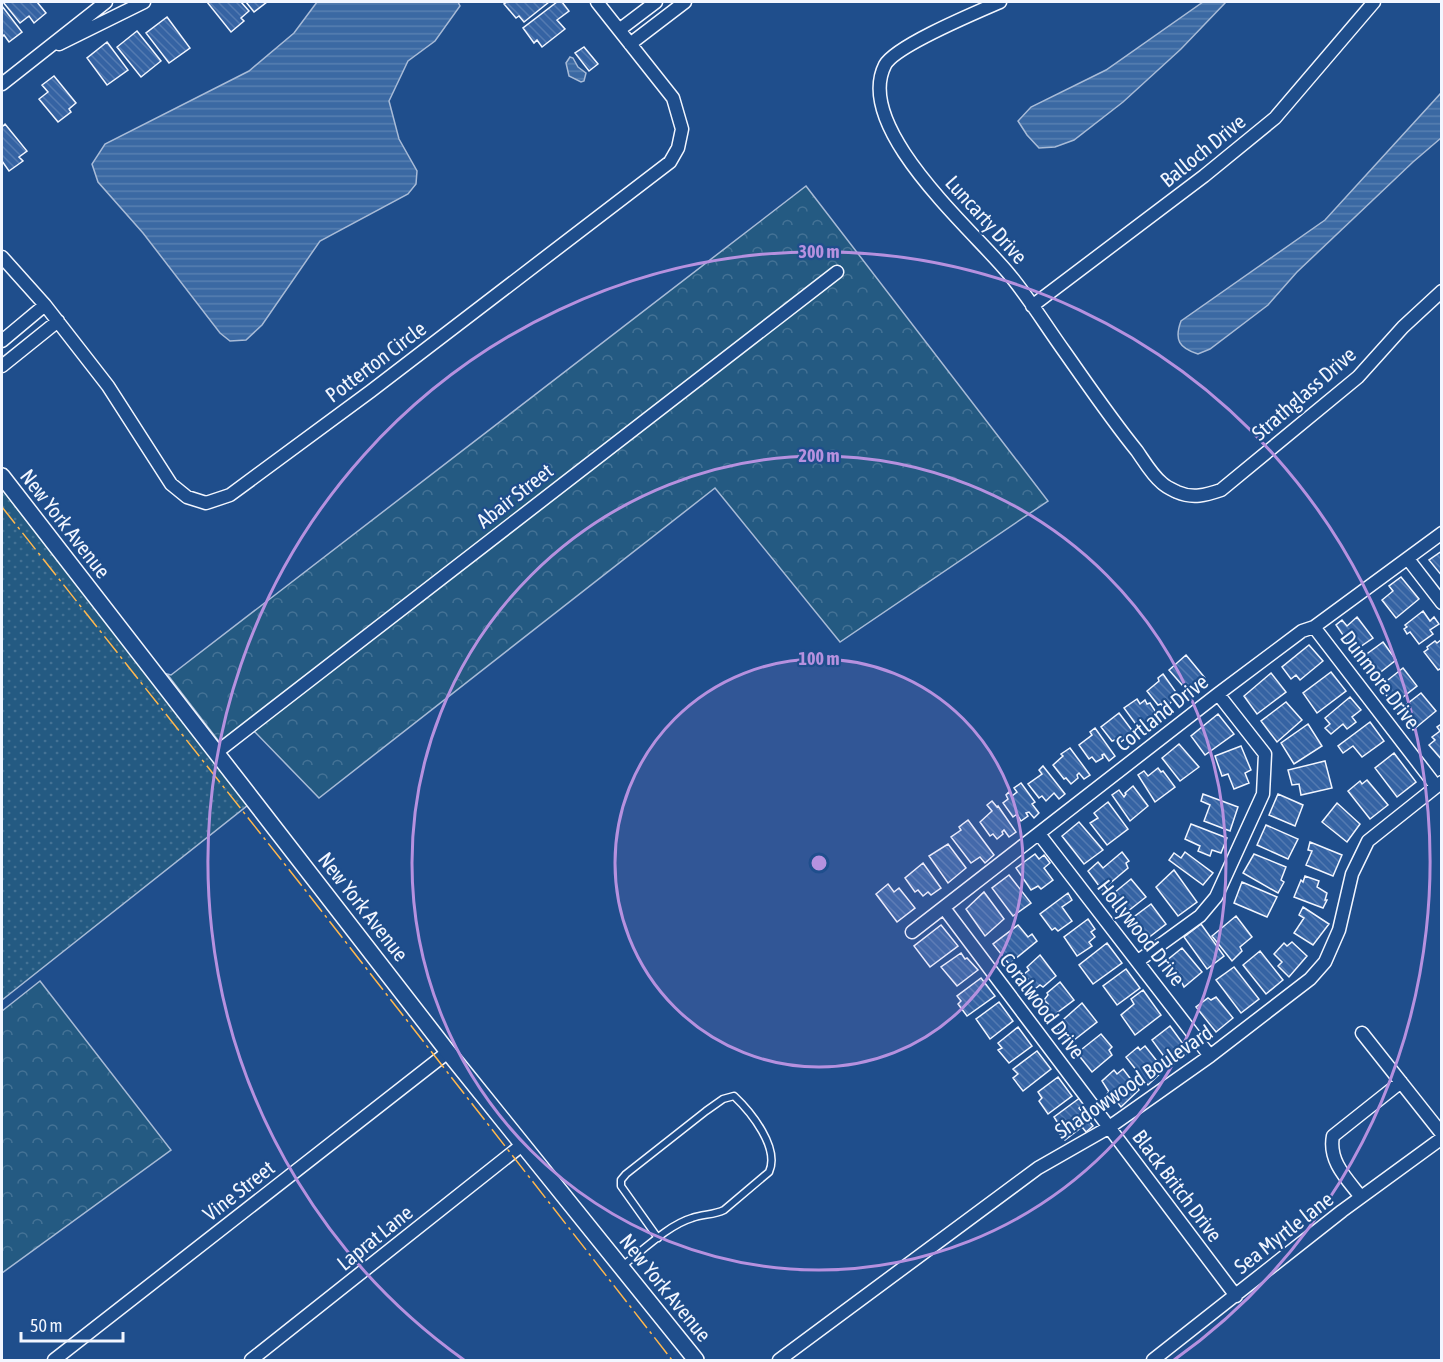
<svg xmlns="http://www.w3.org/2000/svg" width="1443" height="1362" font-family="'Asap Condensed',sans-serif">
<defs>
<pattern id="grass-dots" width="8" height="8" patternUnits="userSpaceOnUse" patternTransform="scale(1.5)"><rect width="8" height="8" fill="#245a82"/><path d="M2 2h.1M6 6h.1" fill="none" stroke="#447295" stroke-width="1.8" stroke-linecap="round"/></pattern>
<pattern id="forest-crowns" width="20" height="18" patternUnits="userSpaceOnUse" patternTransform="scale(1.5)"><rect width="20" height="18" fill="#245a82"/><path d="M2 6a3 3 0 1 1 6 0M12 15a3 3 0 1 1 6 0" fill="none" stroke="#447295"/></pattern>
<pattern id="water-rules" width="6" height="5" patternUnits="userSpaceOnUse" patternTransform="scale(1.5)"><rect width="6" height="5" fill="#3b69a3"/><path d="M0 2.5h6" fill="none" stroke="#587fb1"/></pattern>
<pattern id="building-back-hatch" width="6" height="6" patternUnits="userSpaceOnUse" patternTransform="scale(1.5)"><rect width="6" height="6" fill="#3563a3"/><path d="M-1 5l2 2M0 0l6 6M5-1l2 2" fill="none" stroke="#537ab1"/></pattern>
</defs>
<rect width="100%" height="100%" fill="#1f4e8c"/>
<path fill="url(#grass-dots)" stroke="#a8bbd7" stroke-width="1.5" d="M 2,489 L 248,805 L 2,1000 Z"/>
<path fill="url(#forest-crowns)" stroke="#a8bbd7" stroke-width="1.5" d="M 806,186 L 1048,501 L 840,642 L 715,488 L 319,798 L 253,730 L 227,752 L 167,674 L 171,675 Z
M 40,981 L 171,1150 L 2,1273 L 2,1011 Z"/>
<path fill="url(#water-rules)" stroke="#a8bbd7" stroke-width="1.5" d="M 317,2 L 458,2 L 460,6 L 435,41 L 408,61 L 389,101 L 399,139 L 417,171 L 416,184 L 408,194 L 320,241 L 262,325 L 246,340 L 230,341 L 220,333 L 143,233 L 98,182 L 92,164 L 105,144 L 249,71 L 294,33 Z
M 1203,2 L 1226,2 L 1181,49 L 1123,102 L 1074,140 L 1055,147 L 1039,148 L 1027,135 L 1018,121 L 1031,107 L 1106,70 Z
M 570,57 L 573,58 L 578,67 L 586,73 L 584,81 L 581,82 L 569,76 L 566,63 Z
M 1441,93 L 1441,138 L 1413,162 L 1297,272 L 1268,305 L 1210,349 L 1198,354 C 1179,348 1174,340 1181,321 L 1325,220 Z"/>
<path fill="url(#building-back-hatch)" stroke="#f2f6ff" stroke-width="1.5" d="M 3,2 L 37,2 L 46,13 L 34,23 L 29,16 L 20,23 Z
M 207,2 L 241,2 L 249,11 L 241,18 L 244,21 L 231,32 Z
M 246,2 L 267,2 L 254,12 Z
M 507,2 L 549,2 L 524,22 L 519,16 L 516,18 L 504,4 Z
M 557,2 L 562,2 L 569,11 L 557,20 L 565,29 L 542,47 L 537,40 L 534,43 L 523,28 Z
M 2,6 L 22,32 L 9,42 L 4,35 L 2,37 Z
M 167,17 L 190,48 L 169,63 L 146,33 Z
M 137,31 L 161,61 L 141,77 L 117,47 Z
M 107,42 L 128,70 L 107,85 L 87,58 Z
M 584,47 L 598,64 L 589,71 L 575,53 Z
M 54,76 L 76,103 L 69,109 L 71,112 L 58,122 L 39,99 L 48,92 L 42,85 Z
M 5,124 L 27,151 L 19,157 L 23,161 L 9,171 L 2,161 L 2,127 Z
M 1442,551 L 1442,576 L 1429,560 Z
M 1401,577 L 1419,599 L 1396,618 L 1382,600 L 1393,591 L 1389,586 Z
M 1423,611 L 1430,621 L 1434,617 L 1439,624 L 1430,630 L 1433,634 L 1419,644 L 1410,632 L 1407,634 L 1404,629 L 1407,627 L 1405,625 Z
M 1357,617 L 1373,638 L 1354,651 L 1336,625 L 1342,620 L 1347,626 Z
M 1442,639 L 1442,668 L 1438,670 L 1424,652 L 1428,649 L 1427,647 L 1435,641 L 1437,643 Z
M 1383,642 L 1396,660 L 1373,678 L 1360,659 Z
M 1309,645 L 1323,661 L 1300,680 L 1296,675 L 1291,679 L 1282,667 Z
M 1186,655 L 1205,678 L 1189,693 L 1169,670 Z
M 1403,668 L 1417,686 L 1394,704 L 1379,687 Z
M 1331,672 L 1346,691 L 1317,713 L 1303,693 Z
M 1271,673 L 1286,692 L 1257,714 L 1244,696 Z
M 1163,674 L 1183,702 L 1177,707 L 1173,700 L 1165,709 L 1161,704 L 1158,705 L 1147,691 L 1159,681 L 1158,678 Z
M 1421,693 L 1436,711 L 1413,730 L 1398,711 Z
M 1350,697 L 1361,710 L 1352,717 L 1356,722 L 1347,729 L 1343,724 L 1331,734 L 1325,728 L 1330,724 L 1325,718 Z
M 1137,699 L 1140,704 L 1145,700 L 1147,704 L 1150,703 L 1161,720 L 1143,734 L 1124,708 Z
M 1286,702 L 1302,720 L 1277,742 L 1261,721 Z
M 1119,713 L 1137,737 L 1132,742 L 1128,737 L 1118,744 L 1115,740 L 1112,741 L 1101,727 Z
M 1218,714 L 1234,734 L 1205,755 L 1191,736 Z
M 1370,722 L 1384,741 L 1362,757 L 1353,746 L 1343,753 L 1338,746 Z
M 1308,724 L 1322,746 L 1294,764 L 1281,743 Z
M 1440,725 L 1442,727 L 1442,760 L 1429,745 L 1435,740 L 1432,737 L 1440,731 L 1437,727 Z
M 1095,728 L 1115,756 L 1109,761 L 1104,754 L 1102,755 L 1103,758 L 1096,762 L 1092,757 L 1089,759 L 1079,745 L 1092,735 L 1090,732 Z
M 1179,744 L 1199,767 L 1180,781 L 1162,758 Z
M 1241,746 L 1251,770 L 1245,773 L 1249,783 L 1234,789 L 1228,774 L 1222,776 L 1215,756 Z
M 1070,748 L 1090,775 L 1084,779 L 1079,773 L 1077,775 L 1078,778 L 1071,784 L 1066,778 L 1064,779 L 1053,765 L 1063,756 L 1061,754 Z
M 1394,753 L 1416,782 L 1397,797 L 1375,768 Z
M 1325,761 L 1332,788 L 1301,795 L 1299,784 L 1292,785 L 1288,770 Z
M 1043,766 L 1065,794 L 1059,799 L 1054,793 L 1046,801 L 1042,796 L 1039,798 L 1028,784 L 1042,774 L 1039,770 Z
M 1158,768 L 1161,772 L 1163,771 L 1175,787 L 1155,802 L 1138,775 L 1144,771 L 1148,776 Z
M 1367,780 L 1388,805 L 1370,819 L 1348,791 L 1360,781 L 1362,784 Z
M 1021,783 L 1035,802 L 1032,804 L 1039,813 L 1034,818 L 1029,812 L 1026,813 L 1028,816 L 1021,821 L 1017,814 L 1013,817 L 1003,803 L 1008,799 L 1006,795 L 1009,792 L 1012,796 L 1017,792 L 1014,788 Z
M 1133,786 L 1148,806 L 1130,821 L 1112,795 L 1119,790 L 1124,797 L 1126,794 L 1125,793 Z
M 1203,794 L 1238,807 L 1230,831 L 1204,821 L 1210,805 L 1201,801 Z
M 1278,794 L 1303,805 L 1295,826 L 1269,815 Z
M 992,801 L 997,807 L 998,806 L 1016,832 L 1009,837 L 1004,830 L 1002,832 L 1003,834 L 997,839 L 993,834 L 990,836 L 980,822 L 992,811 L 987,805 Z
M 1108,802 L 1128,829 L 1107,845 L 1090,823 L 1098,818 L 1094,813 Z
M 1337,803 L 1360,824 L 1347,842 L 1322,822 Z
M 968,820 L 994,855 L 985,863 L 980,857 L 971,863 L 951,837 L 961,830 L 959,827 Z
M 1079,822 L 1103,850 L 1084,864 L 1062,836 Z
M 1191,824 L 1227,838 L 1221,853 L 1212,850 L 1210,856 L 1198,851 L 1200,846 L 1185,839 Z
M 1266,825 L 1298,839 L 1288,859 L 1257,845 Z
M 1310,842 L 1342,855 L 1333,876 L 1306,865 L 1312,851 L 1308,850 Z
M 948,844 L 966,868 L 948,883 L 929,856 Z
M 1122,852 L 1129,861 L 1126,863 L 1128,868 L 1102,890 L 1088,871 L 1098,862 L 1103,868 Z
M 1185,852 L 1213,873 L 1203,885 L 1169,860 L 1174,853 L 1181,858 Z
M 1035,854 L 1039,859 L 1044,855 L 1050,863 L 1044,868 L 1053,880 L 1041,889 L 1038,886 L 1031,890 L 1016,868 Z
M 1254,854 L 1286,867 L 1281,880 L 1284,882 L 1278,893 L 1243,873 Z
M 923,863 L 941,888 L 931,895 L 928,892 L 923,896 L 918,890 L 915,892 L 905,878 Z
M 1174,870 L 1197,902 L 1178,916 L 1156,887 Z
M 1009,875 L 1031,903 L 1013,916 L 992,888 Z
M 1305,876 L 1319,881 L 1317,887 L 1327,893 L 1325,900 L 1327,900 L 1323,908 L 1294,897 L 1301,880 L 1303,882 Z
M 1131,879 L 1146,897 L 1123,915 L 1109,897 Z
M 1242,882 L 1277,897 L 1267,917 L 1234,903 Z
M 888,884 L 894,892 L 899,888 L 915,908 L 897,922 L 876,894 Z
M 984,892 L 1004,919 L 985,936 L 966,909 Z
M 1068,893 L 1072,900 L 1062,907 L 1072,921 L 1058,931 L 1055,928 L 1052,930 L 1040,914 Z
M 1151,904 L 1166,924 L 1143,942 L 1127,922 Z
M 1303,907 L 1329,924 L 1313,945 L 1294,933 L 1304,918 L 1299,915 Z
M 1236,916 L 1252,937 L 1240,947 L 1242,951 L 1232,961 L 1212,936 Z
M 1088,919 L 1095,929 L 1091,932 L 1095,937 L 1089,942 L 1092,946 L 1077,956 L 1064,937 Z
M 1201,924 L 1224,956 L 1207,969 L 1184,937 Z
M 941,925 L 958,946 L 930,967 L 914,946 Z
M 1018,925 L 1028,937 L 1032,934 L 1037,941 L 1009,964 L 993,944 Z
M 1292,942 L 1307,956 L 1289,977 L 1278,966 L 1282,962 L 1274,954 L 1284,943 L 1287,946 Z
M 1107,943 L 1122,963 L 1093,984 L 1079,965 Z
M 1182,948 L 1202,972 L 1184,987 L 1180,979 L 1173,983 L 1167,975 L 1172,972 L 1166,961 Z
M 1260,951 L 1283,980 L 1266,994 L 1243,965 Z
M 961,953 L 965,959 L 967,958 L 978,970 L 957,986 L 941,967 Z
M 1040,955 L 1056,976 L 1043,987 L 1040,985 L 1030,993 L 1023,983 L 1028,979 L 1024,974 L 1029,970 L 1027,967 Z
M 1234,967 L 1259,999 L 1241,1013 L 1216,980 Z
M 1126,969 L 1140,988 L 1117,1005 L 1103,986 Z
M 981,978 L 995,996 L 967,1016 L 958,1004 L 961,1001 L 957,996 Z
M 1060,982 L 1074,1000 L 1050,1018 L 1044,1009 L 1048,1004 L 1044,1000 L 1048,995 L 1047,993 Z
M 1143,990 L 1161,1015 L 1135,1035 L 1121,1015 L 1134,1004 L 1131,999 Z
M 1216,997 L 1233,1018 L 1216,1032 L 1196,1007 L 1208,998 L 1211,1000 Z
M 999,1002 L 1013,1021 L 990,1039 L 976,1019 Z
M 1082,1003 L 1097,1022 L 1069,1044 L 1056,1026 Z
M 1170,1026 L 1189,1052 L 1171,1066 L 1152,1040 Z
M 1018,1027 L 1032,1046 L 1009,1063 L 998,1050 L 1002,1048 L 998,1043 Z
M 1101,1034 L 1112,1047 L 1109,1050 L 1112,1055 L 1092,1072 L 1077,1053 Z
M 1145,1046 L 1164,1070 L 1148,1085 L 1126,1057 L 1138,1047 L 1140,1050 Z
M 1037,1051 L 1051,1069 L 1023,1091 L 1013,1078 L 1018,1074 L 1013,1069 Z
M 1123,1069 L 1139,1090 L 1121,1107 L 1115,1099 L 1110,1102 L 1105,1096 L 1109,1092 L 1102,1081 L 1114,1070 L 1117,1074 Z
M 1058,1077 L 1072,1096 L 1048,1114 L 1039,1101 L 1042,1098 L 1038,1092 Z
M 1081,1097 L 1085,1103 L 1079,1108 L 1093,1126 L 1086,1132 L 1082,1127 L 1065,1140 L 1055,1128 L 1059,1125 L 1054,1117 Z"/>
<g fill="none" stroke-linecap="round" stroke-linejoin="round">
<defs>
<path id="service" d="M 621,1267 C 641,1252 668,1225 692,1218 C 703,1214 714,1215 724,1210 L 769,1172 C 780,1148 751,1112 734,1096 L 723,1099 L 706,1111 L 626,1174 L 621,1180 L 621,1186 L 658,1238"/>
<path id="minor" d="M 1000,2 C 977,12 895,46 885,65 C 853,128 972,229 1009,274 C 1029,298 1046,326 1064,351 C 1088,385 1111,419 1137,451 C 1144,461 1152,475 1162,483 C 1166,487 1173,490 1177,492 C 1193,499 1206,495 1221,490 L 1358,377 L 1403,327 L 1442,291
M 619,30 L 656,2
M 59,44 L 144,2
M 630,44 L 685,2
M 2,84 L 106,2
M 2,257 L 45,305 L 108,386 L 171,484 L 187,497 L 206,503 L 230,495 L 371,391 L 670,162 L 678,148 L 682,129 L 673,98 L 597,2
M 1032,306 L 1204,176 L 1275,118 L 1374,2
M 2,341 L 45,305
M 2,366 L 58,321
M 1408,559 L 1442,603
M 1314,627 L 1436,786
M 217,752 L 837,272
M 1039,834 L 1210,1056
M 944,908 L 1236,1296
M 912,932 L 1218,694 L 1302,631 L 1314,627 L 1442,533
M 1138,961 L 1200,916 L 1216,897 L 1263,794 L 1265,754 L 1218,694
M 1362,1033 L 1442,1134
M 1361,1197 C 1347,1179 1328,1161 1333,1136 L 1401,1082
M 54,1360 L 448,1052
M 251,1360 L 522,1145
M 779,1360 L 1038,1168 L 1108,1128 L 1210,1056 L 1310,979 L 1325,962 L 1339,930 L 1352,874 L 1368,841 L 1442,782
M 1153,1360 L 1342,1211 L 1442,1138"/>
<path id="tertiary" d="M 2,476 L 448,1052 L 696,1360"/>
</defs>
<use href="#service" stroke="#f2f6ff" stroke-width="9"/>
<use href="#minor" stroke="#f2f6ff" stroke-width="15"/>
<use href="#tertiary" stroke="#f2f6ff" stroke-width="18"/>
<use href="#service" stroke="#1f4e8c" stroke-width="6"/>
<use href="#minor" stroke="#1f4e8c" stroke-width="12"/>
<use href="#tertiary" stroke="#1f4e8c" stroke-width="15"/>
<path stroke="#ffb74d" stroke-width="1.5" stroke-dasharray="21 4.5 3 4.5" stroke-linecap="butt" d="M 2,507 L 302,886 L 672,1360"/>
</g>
<circle cx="819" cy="863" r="204" fill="#b691df" fill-opacity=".12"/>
<g fill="none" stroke="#b691df" stroke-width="3">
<circle cx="819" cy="863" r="204"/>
<circle cx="819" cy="863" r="407"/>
<path d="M464 1360A611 611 0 1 1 1174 1360"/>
</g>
<g text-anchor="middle" stroke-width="4.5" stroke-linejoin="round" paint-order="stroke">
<g font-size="21" fill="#f2f6ff" stroke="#1f4e8c">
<text transform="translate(1203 151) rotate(-39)" y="7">Balloch Drive</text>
<text transform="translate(986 220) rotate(48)" y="7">Luncarty Drive</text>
<text transform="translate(376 362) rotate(-37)" y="7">Potterton Circle</text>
<text transform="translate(1304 394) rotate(-41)" y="7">Strathglass Drive</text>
<text transform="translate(515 496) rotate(-38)" y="7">Abair Street</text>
<text transform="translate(65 524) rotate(52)" y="7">New York Avenue</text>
<text transform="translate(1380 680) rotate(53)" y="7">Dunmore Drive</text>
<text transform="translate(1162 713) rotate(-38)" y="7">Cortland Drive</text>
<text transform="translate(363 907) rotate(52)" y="7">New York Avenue</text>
<text transform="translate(1141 933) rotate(52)" y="7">Hollywood Drive</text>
<text transform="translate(1042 1006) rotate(53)" y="7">Coralwood Drive</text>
<text transform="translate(1134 1082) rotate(-34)" y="7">Shadowwood Boulevard</text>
<text transform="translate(1177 1186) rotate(53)" y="7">Black Britch Drive</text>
<text transform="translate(239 1191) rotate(-38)" y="7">Vine Street</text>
<text transform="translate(1284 1233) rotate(-38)" y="7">Sea Myrtle lane</text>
<text transform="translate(375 1238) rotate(-39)" y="7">Laprat Lane</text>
<text transform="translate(665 1288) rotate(51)" y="7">New York Avenue</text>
</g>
</g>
<circle cx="819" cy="863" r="9" fill="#b691df" stroke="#1f4e8c" stroke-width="3"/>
<g font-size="18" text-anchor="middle" font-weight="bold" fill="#b691df" stroke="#1f4e8c" stroke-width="4.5" stroke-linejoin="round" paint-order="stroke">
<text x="819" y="258">300 m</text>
<text x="819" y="462">200 m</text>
<text x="819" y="665">100 m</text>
</g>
<rect width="1443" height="1362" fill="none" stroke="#f2f6ff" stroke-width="6"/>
<path d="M21 1332v9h102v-9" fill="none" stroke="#f2f6ff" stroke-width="3"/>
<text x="30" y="1332" font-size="18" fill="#f2f6ff" stroke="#1f4e8c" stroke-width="4.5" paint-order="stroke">50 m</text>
</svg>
